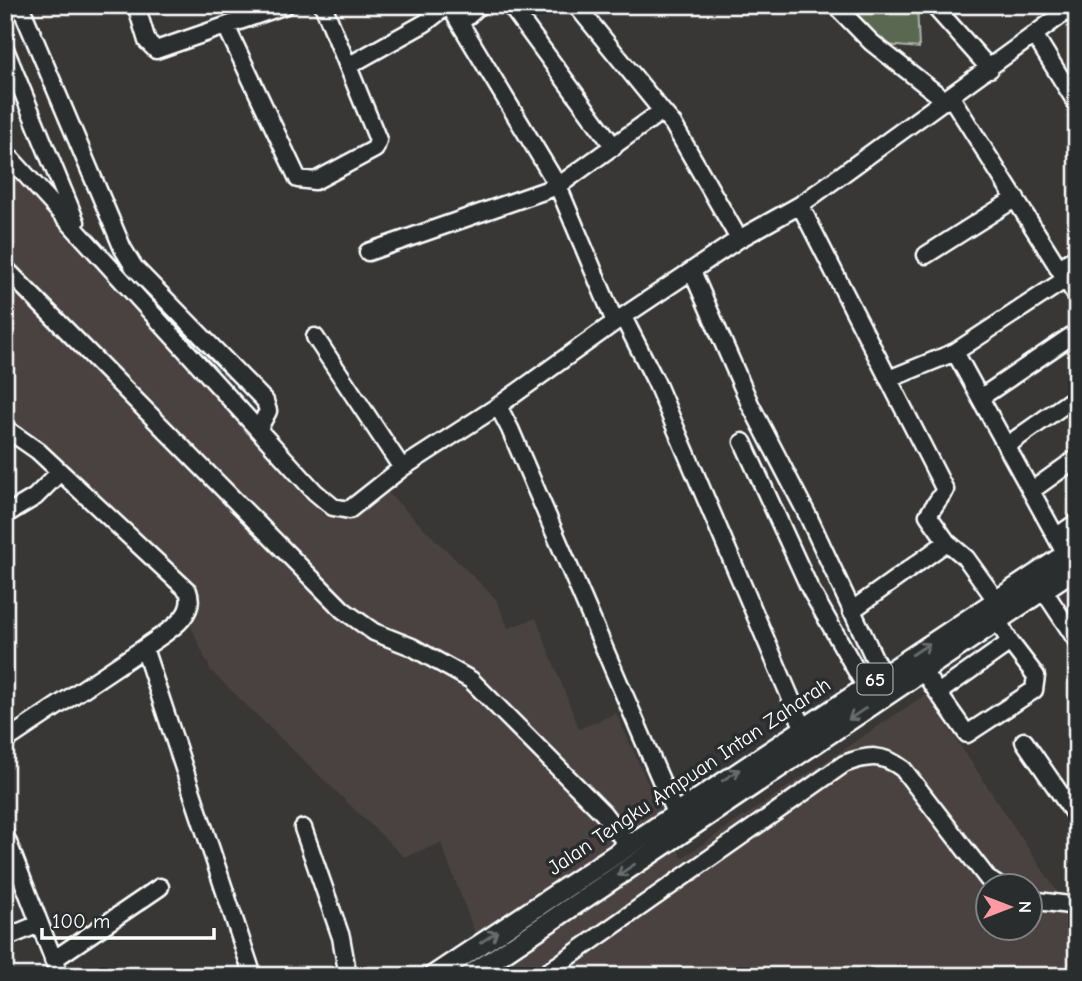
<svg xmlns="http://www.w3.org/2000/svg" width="1082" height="981" font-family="'Comic Neue',sans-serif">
<rect width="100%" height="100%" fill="#383736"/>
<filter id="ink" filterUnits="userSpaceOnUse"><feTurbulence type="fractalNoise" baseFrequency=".0143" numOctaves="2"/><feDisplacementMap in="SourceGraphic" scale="14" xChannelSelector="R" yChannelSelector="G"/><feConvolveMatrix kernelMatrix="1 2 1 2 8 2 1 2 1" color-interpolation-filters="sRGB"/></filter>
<g filter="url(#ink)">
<path fill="#48433f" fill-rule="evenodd" d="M 5,159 L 320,506 L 329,512 L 355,511 L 387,492 L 496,599 L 508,628 L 536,618 L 579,729 L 616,713 L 682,858 L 926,694 L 1062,899 L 1077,899 L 1077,976 L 491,976 L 441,843 L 404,857 L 211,671 L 191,627 L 199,599 L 193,584 L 24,428 L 5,418 ZM 988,886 L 1030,886 L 1030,928 L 988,928 Z"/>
<path fill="#5a6851" stroke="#acb4a8" stroke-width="2" d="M 848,5 L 917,5 L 919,48 L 886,45 Z"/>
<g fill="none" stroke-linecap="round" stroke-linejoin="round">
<defs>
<path id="minor" d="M 20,5 L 123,249 L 134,267 L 265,401 L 268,411 L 259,428
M 136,5 L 147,41 L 156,50 L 286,5
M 449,5 L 558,186 L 615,322
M 510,5 L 614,147
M 835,5 L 871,42 L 946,101
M 933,5 L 990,69
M 460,23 L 480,5
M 226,26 L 298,179 L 315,181 L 375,149 L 378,140 L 323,5
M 1035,36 L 1077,104
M 5,49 L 76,222
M 348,66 L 425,23 L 448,5
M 951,97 L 1077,297
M 662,111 L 673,124 L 739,239
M 5,152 L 315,492 L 333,507 L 349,510 L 402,468 L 498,406 L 615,322 L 739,239 L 800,205 L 1075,5
M 800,205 L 945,490 L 928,515 L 947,542 L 966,558 L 996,600
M 368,252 L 558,186 L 662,111 L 576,5
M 926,255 L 1016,198
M 5,268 L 343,610 L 374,632 L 412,647 L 471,680 L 603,813 L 627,844
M 1058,268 L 1077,257
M 692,271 L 750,404 L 808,516 L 882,675
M 623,317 L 656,382 L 803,727
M 315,337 L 402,468
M 955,352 L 1066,555
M 889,379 L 955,352 L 1066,279
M 980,398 L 1077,332
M 498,406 L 510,429 L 675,813
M 5,428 L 38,451 L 188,591 C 198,618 162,634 144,648 L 253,976
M 743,442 L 810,589 L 865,686
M 1006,446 L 1077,396
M 1031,491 L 1077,458
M 5,515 L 35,497 L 60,472
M 1056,537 L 1077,522
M 1044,591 L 1077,641
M 851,611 L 947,542
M 922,670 L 938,693 L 1010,642 L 998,621
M 938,693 L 967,734 L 1034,690 L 1036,676 L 1010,642
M 5,741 L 144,648
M 1024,741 L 1077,818
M 303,828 L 341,937 L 348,976
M 5,835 L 60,976
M 1030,900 L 1077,906
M 5,938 L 39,924
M 53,960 L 160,887
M 542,976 L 844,764 C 868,755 882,753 903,769 L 988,879 L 999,886"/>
<path id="major" d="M 433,976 L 1077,547
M 469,976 L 1077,567"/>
</defs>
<use href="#minor" stroke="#fff" stroke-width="21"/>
<use href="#major" stroke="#fff" stroke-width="24"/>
<use href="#minor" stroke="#2a2d2e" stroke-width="16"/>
<use href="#major" stroke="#2a2d2e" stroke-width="19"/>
</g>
<defs><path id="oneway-shaft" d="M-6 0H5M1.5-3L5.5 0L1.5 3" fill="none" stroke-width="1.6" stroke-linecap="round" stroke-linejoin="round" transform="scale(1.75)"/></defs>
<g stroke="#6a6c6d">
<use href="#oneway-shaft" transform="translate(921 649) rotate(-33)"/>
<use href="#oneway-shaft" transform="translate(857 714) rotate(146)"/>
<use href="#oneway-shaft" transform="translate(731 775) rotate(-34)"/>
<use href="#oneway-shaft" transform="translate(626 870) rotate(146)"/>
<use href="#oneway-shaft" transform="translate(489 937) rotate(-34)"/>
</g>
</g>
<g text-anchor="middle" stroke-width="7" stroke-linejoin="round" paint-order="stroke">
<rect fill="#2a2d2e" stroke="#bfc0c0" stroke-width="2" x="857.5" y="663.5" width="35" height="31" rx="5"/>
<g font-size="19" font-weight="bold" fill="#fff">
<text x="875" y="686">65</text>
</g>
<g font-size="21" fill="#fff" stroke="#2a2d2e">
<text transform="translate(689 776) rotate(-34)" y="7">Jalan Tengku Ampuan Intan Zaharah</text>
</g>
</g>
<rect width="1082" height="981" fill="none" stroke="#2a2d2e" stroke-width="28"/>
<rect x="14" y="14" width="1054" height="953" fill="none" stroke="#fff" stroke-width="2.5" filter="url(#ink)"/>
<g transform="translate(1009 907) rotate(90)"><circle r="33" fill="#2a2d2e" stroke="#7f8182" stroke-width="2"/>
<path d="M0-5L12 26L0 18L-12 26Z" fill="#ff9aa2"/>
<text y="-10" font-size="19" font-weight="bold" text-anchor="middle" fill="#ffffff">N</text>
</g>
<path d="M42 928v10h172v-10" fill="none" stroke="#ffffff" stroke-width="3.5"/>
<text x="52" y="928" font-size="21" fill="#ffffff" stroke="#2a2d2e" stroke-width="5" paint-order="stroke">100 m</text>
</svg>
